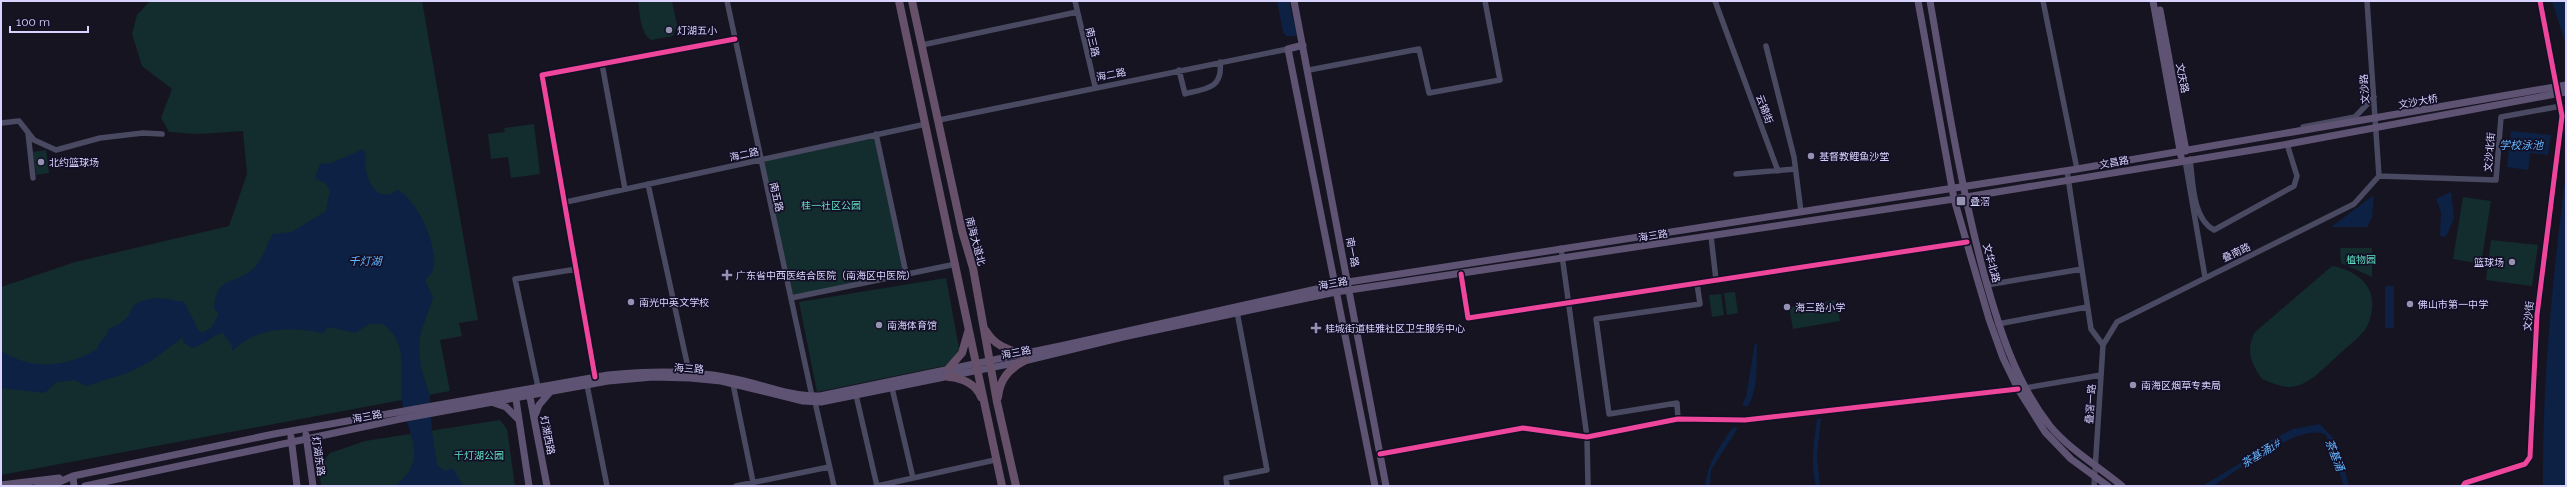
<svg xmlns="http://www.w3.org/2000/svg" width="2567" height="487" font-family="Raleway,'Noto Sans SC',sans-serif">
<rect width="100%" height="100%" fill="#161421"/>
<path fill="#132c2d" d="M 150,1 L 422,1 L 478,320 L 459,323 L 462,336 L 440,340 L 450,391 L 1,475 L 1,287 L 75,262 L 229,226 L 247,174 L 243,131 L 198,134 L 169,132 L 161,118 L 172,89 L 142,66 L 132,34 L 137,15 Z
M 638,1 L 672,1 L 677,25 L 673,36 L 651,40 C 640,32 640,14 638,1 Z
M 534,124 L 540,174 L 511,178 L 508,157 L 491,159 L 488,134 L 505,132 L 504,128 Z
M 876,134 L 906,273 L 791,298 L 759,160 Z
M 46,150 L 49,173 L 36,175 L 33,152 Z
M 2463,197 L 2491,201 L 2481,264 L 2453,259 Z
M 2491,240 L 2538,245 L 2532,286 L 2486,280 Z
M 2340,248 L 2372,248 L 2372,277 L 2341,263 Z
M 2332,266 C 2355,270 2375,284 2372,309 C 2371,316 2369,324 2365,330 C 2357,340 2344,349 2334,359 C 2324,368 2313,380 2300,385 C 2287,390 2274,384 2262,379 C 2251,363 2245,350 2255,332 Z
M 946,278 L 959,348 L 955,358 L 948,365 L 817,392 L 799,302 Z
M 1735,292 L 1738,313 L 1727,315 L 1724,293 Z
M 1721,294 L 1724,315 L 1712,317 L 1709,295 Z
M 1836,300 L 1840,321 L 1793,329 L 1789,307 Z
M 500,420 L 507,429 L 515,486 L 321,486 L 319,466 L 330,453 L 365,441 Z"/>
<path fill="#0d2144" d="M 1277,1 L 1289,1 L 1297,36 L 1286,36 L 1283,32 Z
M 2552,1 L 2566,1 L 2566,45 Z
M 2511,131 L 2551,135 L 2548,155 L 2530,153 L 2528,170 L 2507,167 Z
M 363,149 L 366,154 C 361,172 376,208 397,190 C 417,198 440,250 433,270 C 431,274 428,277 425,280 L 433,298 L 421,332 L 419,346 L 421,368 L 430,397 L 432,432 L 437,465 L 445,471 L 453,468 L 463,486 L 395,486 C 404,479 414,468 414,456 C 415,437 404,419 402,401 C 399,373 410,344 383,324 L 369,324 L 355,333 L 329,327 L 322,333 C 290,326 257,327 232,351 L 232,346 L 223,333 C 210,336 205,345 192,348 L 183,342 L 183,337 L 151,361 L 130,372 L 86,386 L 75,380 L 57,382 L 44,393 L 1,388 L 1,350 C 30,372 67,367 97,349 C 99,341 107,337 109,329 C 122,324 128,319 133,306 C 149,294 166,299 184,302 L 198,329 L 202,333 L 211,328 L 219,314 L 214,309 C 216,275 234,285 252,270 C 263,260 265,247 273,234 L 292,232 L 326,211 L 330,190 L 326,184 L 315,178 L 320,164 L 332,163 Z
M 2566,171 L 2566,486 L 2543,486 C 2542,381 2553,275 2566,171 Z
M 2451,192 L 2454,218 L 2446,237 L 2440,236 L 2441,212 L 2436,199 Z
M 2374,195 L 2372,217 L 2367,227 L 2331,227 Z
M 2385,286 L 2394,286 L 2394,328 L 2385,328 Z
M 1755,343 L 1757,344 C 1756,363 1759,391 1747,407 L 1742,405 L 1746,397 Z
M 1817,419 L 1821,419 L 1817,456 L 1820,486 L 1816,486 C 1810,464 1814,441 1817,419 Z
M 2320,424 L 2337,442 L 2349,486 L 2344,486 L 2326,435 C 2302,421 2235,472 2213,486 L 2202,486 L 2254,455 L 2267,442 L 2293,429 Z
M 1733,427 L 1738,428 L 1711,470 L 1710,486 L 1705,486 C 1708,462 1719,447 1733,427 Z"/>
<g fill="none" stroke-linecap="round" stroke-linejoin="round">
<path stroke="#4a4962" stroke-width="5.5" d="M 727,1 L 812,396
M 1075,1 L 1095,86
M 1715,1 L 1778,171
M 2043,1 L 2077,169
M 2367,1 L 2379,176
M 922,45 L 1077,12
M 1766,46 L 1794,157 L 1801,212
M 602,64 L 625,189
M 1179,70 L 1185,94 L 1188,93 C 1208,89 1223,87 1220,62
M 1309,70 L 1419,49 L 1429,93 L 1500,80 L 1485,1
M 939,120 L 1288,49
M 1,123 L 19,121 L 34,140 L 56,150 L 100,138 L 143,133 L 162,134
M 2303,127 L 2355,117 L 2374,97
M 28,133 L 33,178
M 876,134 L 906,273
M 2190,159 C 2193,181 2192,218 2214,230 L 2294,186 L 2297,176 L 2287,144
M 2185,160 L 2205,277
M 2067,171 L 2091,329 L 2103,345
M 1736,174 L 1795,169
M 2379,176 L 2496,180 L 2501,117 L 2561,106
M 648,184 L 689,372
M 566,202 L 926,124
M 1711,236 L 1716,280
M 1561,248 L 1587,437 L 1588,486
M 1461,274 L 1468,318 L 1967,242
M 1987,285 L 2082,269
M 791,298 L 956,264
M 1998,324 L 2087,307
M 595,377 L 542,75 L 735,39
M 733,384 L 753,482
M 587,385 L 607,486
M 538,387 L 515,279 L 577,269
M 892,388 L 913,478
M 2025,388 L 2101,375
M 856,395 L 877,486 L 995,460
M 815,402 L 834,486
M 1678,419 L 1677,403 L 1609,414 L 1596,319 L 1700,304 L 1697,283
M 1380,454 L 1523,428 L 1587,437 L 1678,419 L 1745,420 L 2018,389
M 736,486 L 829,467
M 1227,486 L 1226,478 L 1267,470 L 1237,312
M 2094,486 L 2103,345 L 2117,322 L 2354,204 L 2379,176
M 2463,486 L 2465,483 L 2525,464 L 2530,457 L 2537,315 L 2562,116 L 2540,1"/>
<path stroke="#5e5373" stroke-width="7" d="M 1294,1 L 1386,486
M 1918,1 L 1954,199 L 1989,319 L 2003,358 L 2018,389 L 2045,432 L 2071,459 L 2108,486
M 1930,1 C 1946,93 1960,184 1984,274 C 1999,328 2015,381 2050,426 C 2070,450 2098,466 2122,486
M 2153,1 L 2181,156
M 2160,10 L 2186,151
M 1303,45 L 1288,49 L 1375,486
M 529,392 L 547,486
M 515,393 L 529,486
M 494,403 L 506,407 L 519,420
M 534,418 L 539,405 L 551,391
M 306,435 L 313,486
M 291,437 L 297,486
M 73,476 L 74,486
M 1,485 L 59,478
M 38,486 L 57,483 L 73,476 L 274,434 L 608,375 C 649,371 690,370 730,378 C 760,383 789,397 820,396 L 1065,345 L 1348,282 L 2077,169 L 2566,85
M 85,486 L 400,419 L 608,381 L 653,377 L 690,378 L 721,381 L 803,401 L 821,402 L 1024,361 L 1123,337 L 1336,292 L 1954,199 L 2277,146 L 2566,92"/>
<path stroke="#67516a" stroke-width="8" d="M 899,1 L 1002,486
M 912,1 L 962,231 L 973,268 L 997,402 L 1016,486
M 986,331 C 994,345 1008,350 1023,354
M 949,368 L 962,353 L 968,332
M 949,377 C 962,378 976,384 981,397
M 998,397 C 1000,379 1009,369 1024,361"/>
<defs>
<path id="cycleway" d="M 1461,274 L 1468,318 L 1967,242
M 595,377 L 542,75 L 735,39
M 1380,454 L 1523,428 L 1587,437 L 1678,419 L 1745,420 L 2018,389
M 2463,486 L 2465,483 L 2525,464 L 2530,457 L 2537,315 L 2562,116 L 2540,1"/>
</defs>
<use href="#cycleway" stroke="#130f26" stroke-width="8"/>
<use href="#cycleway" stroke="#ed469a" stroke-width="5"/>
</g>
<g fill="#9591b1" stroke="#130f26" stroke-width="1.5">
<circle cx="669" cy="30" r="4"/>
<circle cx="1811" cy="156" r="4"/>
<circle cx="41" cy="162" r="4"/>
<rect x="1956" y="196" width="10" height="10" rx="2"/>
<circle cx="2512" cy="262" r="4"/>
<path d="M725 269h4v4h4v4h-4v4h-4v-4h-4v-4h4z"/>
<circle cx="631" cy="302" r="4"/>
<circle cx="2410" cy="304" r="4"/>
<circle cx="1787" cy="307" r="4"/>
<circle cx="879" cy="325" r="4"/>
<path d="M1314 322h4v4h4v4h-4v4h-4v-4h-4v-4h4z"/>
<circle cx="2133" cy="385" r="4"/>
</g>
<g text-anchor="middle" stroke-width="3.5" stroke-linejoin="round" paint-order="stroke">
<g font-size="10" fill="#d9d4ff" stroke="#130f26" text-anchor="start">
<text x="677" y="34">灯湖五小</text>
<text x="1819" y="160">基督教鲤鱼沙堂</text>
<text x="49" y="166">北约篮球场</text>
<text x="1970" y="205">叠滘</text>
<text x="2504" y="266" text-anchor="end">篮球场</text>
<text x="736" y="279">广东省中西医结合医院（南海区中医院）</text>
<text x="639" y="306">南光中英文学校</text>
<text x="2418" y="308">佛山市第一中学</text>
<text x="1795" y="311">海三路小学</text>
<text x="887" y="329">南海体育馆</text>
<text x="1325" y="332">桂城街道桂雅社区卫生服务中心</text>
<text x="2141" y="389">南海区烟草专卖局</text>
</g>
<g font-size="10" fill="#d9d4ff" stroke="#130f26">
<text transform="translate(1093 42) rotate(77)" y="4">南三路</text>
<text transform="translate(1111 74) rotate(-11)" y="4">海二路</text>
<text transform="translate(2183 78) rotate(79)" y="4">文庆路</text>
<text transform="translate(2364 89) rotate(-94)" y="4">文沙路</text>
<text transform="translate(2418 101) rotate(-10)" y="4">文沙大桥</text>
<text transform="translate(1765 109) rotate(70)" y="4">云锦街</text>
<text transform="translate(2489 152) rotate(-85)" y="4">文沙北街</text>
<text transform="translate(744 154) rotate(-12)" y="4">海二路</text>
<text transform="translate(2114 162) rotate(-10)" y="4">文昌路</text>
<text transform="translate(777 197) rotate(77)" y="4">南五路</text>
<text transform="translate(1653 235) rotate(-9)" y="4">海三路</text>
<text transform="translate(976 241) rotate(75)" y="4">南海大道北</text>
<text transform="translate(1353 252) rotate(79)" y="4">南一路</text>
<text transform="translate(2236 252) rotate(-25)" y="4">叠南路</text>
<text transform="translate(1992 263) rotate(75)" y="4">文华北路</text>
<text transform="translate(1333 283) rotate(-10)" y="4">海三路</text>
<text transform="translate(2528 316) rotate(-85)" y="4">文沙街</text>
<text transform="translate(1016 352) rotate(-11)" y="4">海三路</text>
<text transform="translate(689 368) rotate(4)" y="4">海三路</text>
<text transform="translate(2090 404) rotate(-86)" y="4">叠滘一路</text>
<text transform="translate(367 416) rotate(-11)" y="4">海三路</text>
<text transform="translate(548 435) rotate(79)" y="4">灯湖西路</text>
<text transform="translate(319 456) rotate(82)" y="4">灯湖东路</text>
</g>
<g font-size="10" fill="#5fe0c0" stroke="#130f26">
<text x="831" y="209">桂一社区公园</text>
<text x="2361" y="263">植物园</text>
<text x="479" y="459">千灯湖公园</text>
</g>
<g font-size="11" font-style="italic" fill="#62b6ff" stroke="#130f26">
<text x="2521" y="149">学校泳池</text>
<text x="365" y="265">千灯湖</text>
<text transform="translate(2261 453) rotate(-31)" y="4">茶基涌1#</text>
<text transform="translate(2335 455) rotate(69)" y="4">茶基涌</text>
</g>
</g>
<rect width="2567" height="487" fill="none" stroke="#d9d4ff" stroke-width="4"/>
<path d="M10 26v6h78v-6" fill="none" stroke="#d9d4ff" stroke-width="2"/>
<text x="16" y="26" font-size="12" fill="#d9d4ff" stroke="#130f26" stroke-width="3" paint-order="stroke">100 m</text>
</svg>
